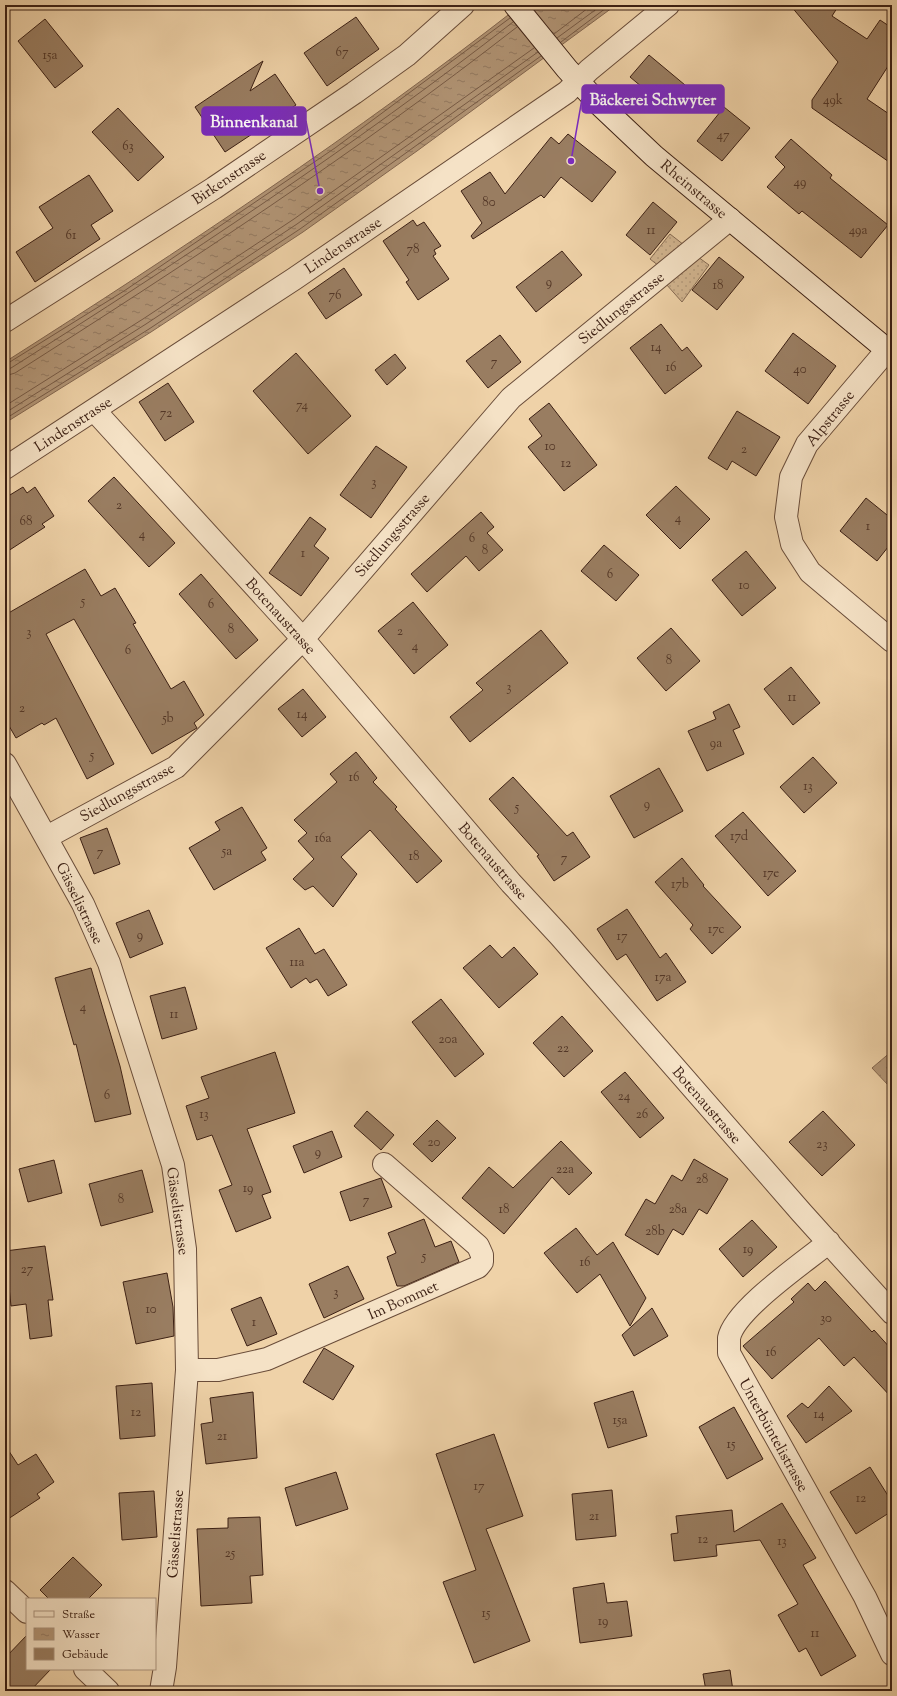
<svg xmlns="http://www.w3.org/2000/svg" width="897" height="1696" font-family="'Sorts Mill Goudy',serif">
<defs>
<pattern id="grass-dots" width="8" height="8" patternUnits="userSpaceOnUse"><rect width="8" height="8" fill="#d1b48f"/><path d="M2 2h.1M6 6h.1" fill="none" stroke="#b49a7a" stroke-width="1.8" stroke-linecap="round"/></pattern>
<pattern id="water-ripples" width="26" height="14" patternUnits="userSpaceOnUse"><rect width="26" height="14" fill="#b29576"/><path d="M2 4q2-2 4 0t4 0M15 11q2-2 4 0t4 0" fill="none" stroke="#927960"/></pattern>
</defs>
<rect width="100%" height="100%" fill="#efd2a8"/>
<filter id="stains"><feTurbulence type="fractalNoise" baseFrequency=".005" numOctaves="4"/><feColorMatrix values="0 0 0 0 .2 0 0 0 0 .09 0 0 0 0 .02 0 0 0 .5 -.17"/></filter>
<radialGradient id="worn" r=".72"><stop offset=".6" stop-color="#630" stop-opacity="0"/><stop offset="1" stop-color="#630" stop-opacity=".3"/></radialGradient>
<path fill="url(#grass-dots)" stroke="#866a52" d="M 670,234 L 684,245 L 659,266 L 650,259 Z
M 698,257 L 709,265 L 682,302 L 666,284 Z"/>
<path fill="url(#water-ripples)" stroke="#83664f" d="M 521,5 L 616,5 L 417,151 L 303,232 L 151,332 L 5,423 L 5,362 C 181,250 356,134 521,5 Z
M 892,1051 L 892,1082 L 888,1085 L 872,1068 Z"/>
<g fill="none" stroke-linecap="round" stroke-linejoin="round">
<path stroke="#775a45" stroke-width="1" d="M 554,34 L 592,5
M 557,38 L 602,5
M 561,42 L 610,5
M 5,365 L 124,291 L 335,148 L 510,18
M 5,370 L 11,368 C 183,259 353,147 513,22
M 5,376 L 15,373 C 186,264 357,152 517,27
M 5,406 L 143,319 L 294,219 L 534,48
M 5,413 L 146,324 L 297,224 L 538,52
M 5,419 L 149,329 L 300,229 L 541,56"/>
</g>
<path fill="#997d61" stroke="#3c2014" d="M 790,5 L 839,5 L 832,16 L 867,39 L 880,20 L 892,28 L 892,60 L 867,99 L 892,116 L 892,164 L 812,108 L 812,100 L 838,62 Z
M 356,17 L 379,49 L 327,86 L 304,53 Z
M 45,19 L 83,66 L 55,88 L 18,41 Z
M 649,55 L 685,85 L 666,107 L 630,77 Z
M 263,61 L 250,91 L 275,74 L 296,105 L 225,152 L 195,107 Z
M 724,107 L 750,128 L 722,161 L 697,141 Z
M 118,108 L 164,157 L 138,181 L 92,132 Z
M 568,134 L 616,172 L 592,202 L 561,177 L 544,198 L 541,195 L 473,239 L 471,236 L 482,223 L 461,191 L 490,172 L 505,194 L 551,137 L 559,144 Z
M 791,139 L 832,175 L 830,178 L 888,225 L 861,258 L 802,211 L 799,214 L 767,187 L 785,167 L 775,157 Z
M 89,175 L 113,211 L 91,225 L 100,239 L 35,282 L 16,252 L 53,228 L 39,207 Z
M 653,202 L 677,222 L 650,255 L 626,235 Z
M 413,220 L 417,226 L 424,222 L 441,246 L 434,250 L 436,254 L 433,256 L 449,279 L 418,300 L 406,282 L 409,280 L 383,241 Z
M 562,251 L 582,275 L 536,312 L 516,287 Z
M 719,257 L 744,277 L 717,310 L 692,290 Z
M 344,268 L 362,295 L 326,319 L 308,293 Z
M 661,324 L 682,351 L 687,347 L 702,366 L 665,394 L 630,348 Z
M 793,333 L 836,366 L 808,404 L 765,371 Z
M 500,335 L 521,362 L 488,388 L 466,361 Z
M 296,353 L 351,416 L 308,454 L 253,391 Z
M 395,354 L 406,368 L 387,385 L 375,370 Z
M 168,383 L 194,422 L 165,441 L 139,402 Z
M 549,403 L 597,465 L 564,491 L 528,447 L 542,436 L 529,419 Z
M 737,411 L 780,437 L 756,476 L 732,461 L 727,470 L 708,458 Z
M 376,446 L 407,467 L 371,518 L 340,495 Z
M 114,477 L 175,543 L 149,567 L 88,501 Z
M 676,486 L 710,519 L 680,549 L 646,515 Z
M 23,487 L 27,493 L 35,487 L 54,516 L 42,524 L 45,527 L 5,553 L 5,498 Z
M 866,498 L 892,519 L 892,542 L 877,561 L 840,531 Z
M 481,512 L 494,527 L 487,533 L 503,550 L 479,571 L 466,556 L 427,592 L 411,574 Z
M 310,517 L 326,529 L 314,546 L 329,558 L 301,596 L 269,573 Z
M 604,545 L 639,575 L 616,601 L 581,571 Z
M 746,551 L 776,588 L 742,616 L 712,580 Z
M 85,569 L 101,596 L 115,588 L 136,623 L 133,624 L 171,689 L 184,681 L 204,715 L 194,723 L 197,728 L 152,754 L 74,619 L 46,634 L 114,764 L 87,779 L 56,718 L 44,725 L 42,723 L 16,738 L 5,719 L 5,615 Z
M 201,574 L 258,640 L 236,659 L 179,594 Z
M 413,602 L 448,645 L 414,674 L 378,631 Z
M 671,628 L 700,661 L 666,691 L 637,658 Z
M 541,630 L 568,663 L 470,742 L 450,717 L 483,690 L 476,683 Z
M 791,667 L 820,703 L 793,725 L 764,689 Z
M 303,689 L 326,717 L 302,737 L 278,709 Z
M 729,704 L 740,727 L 733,730 L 744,754 L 707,771 L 688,731 L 716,719 L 713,712 Z
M 356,752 L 377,778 L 373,782 L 397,807 L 395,809 L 442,861 L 417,883 L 370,830 L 341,857 L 357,874 L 333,907 L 313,886 L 305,890 L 293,879 L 314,859 L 298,841 L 307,833 L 294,820 L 337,782 L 330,774 Z
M 813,757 L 837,783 L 804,813 L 780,787 Z
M 659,768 L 683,811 L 634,838 L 610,796 Z
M 513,777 L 567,836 L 573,832 L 590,857 L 554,881 L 537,856 L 539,855 L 489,799 Z
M 242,807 L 267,848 L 261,852 L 266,860 L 214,890 L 189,848 L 220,830 L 215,822 Z
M 743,812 L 796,871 L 768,896 L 715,836 Z
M 107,828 L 120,864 L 94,874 L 80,838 Z
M 682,858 L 704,885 L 703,886 L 741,927 L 712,954 L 690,929 L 693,925 L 655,882 Z
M 627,909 L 660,958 L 666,953 L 686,982 L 657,1001 L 626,954 L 617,960 L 597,929 Z
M 149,910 L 163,944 L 130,958 L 116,923 Z
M 299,928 L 315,954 L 324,949 L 347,985 L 328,996 L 317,979 L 310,983 L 306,978 L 291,988 L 266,948 Z
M 490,945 L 502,958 L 514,947 L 538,974 L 499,1008 L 463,968 Z
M 91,968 L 120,1066 L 131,1114 L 95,1122 L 76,1044 L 74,1045 L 55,978 Z
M 185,987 L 197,1029 L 162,1039 L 150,996 Z
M 441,999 L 484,1054 L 455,1077 L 412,1022 Z
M 562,1016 L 593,1051 L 564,1077 L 533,1043 Z
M 275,1052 L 295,1113 L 247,1129 L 271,1192 L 262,1195 L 271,1218 L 236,1232 L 219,1190 L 232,1185 L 212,1135 L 197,1140 L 186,1106 L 209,1098 L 201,1077 Z
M 625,1072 L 664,1118 L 640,1138 L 601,1092 Z
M 367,1111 L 394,1135 L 381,1150 L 354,1126 Z
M 823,1111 L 855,1145 L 822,1176 L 789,1142 Z
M 437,1120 L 456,1138 L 432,1162 L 413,1144 Z
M 332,1131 L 342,1157 L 304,1173 L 293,1146 Z
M 561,1141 L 592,1173 L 569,1195 L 552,1177 L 504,1234 L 462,1198 L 489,1167 L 513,1188 Z
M 694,1159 L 728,1179 L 707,1214 L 699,1209 L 683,1235 L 673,1229 L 658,1255 L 625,1235 L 646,1199 L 655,1204 L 672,1175 L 682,1181 Z
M 54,1160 L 62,1193 L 28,1202 L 19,1169 Z
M 142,1170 L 153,1212 L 101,1226 L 89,1184 Z
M 381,1178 L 392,1207 L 350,1221 L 340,1192 Z
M 424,1219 L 435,1247 L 451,1241 L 459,1262 L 404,1286 L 397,1286 L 387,1257 L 396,1253 L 388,1233 Z
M 752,1220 L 777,1247 L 743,1277 L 719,1249 Z
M 576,1228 L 597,1255 L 613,1242 L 646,1298 L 630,1326 L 600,1274 L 577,1293 L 544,1253 Z
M 45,1246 L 53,1300 L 48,1300 L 52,1336 L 30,1339 L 26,1304 L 11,1306 L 9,1287 L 5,1287 L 5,1251 Z
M 348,1266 L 364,1299 L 324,1318 L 309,1284 Z
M 167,1273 L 173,1307 L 174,1336 L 136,1344 L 123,1282 Z
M 825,1281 L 872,1332 L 874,1330 L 892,1350 L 892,1398 L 854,1357 L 844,1366 L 819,1338 L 772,1379 L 743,1346 L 794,1302 L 791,1299 L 808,1283 L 815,1291 Z
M 261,1297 L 277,1334 L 247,1346 L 231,1309 Z
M 652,1308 L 668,1336 L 634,1356 L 622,1335 Z
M 324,1348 L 354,1366 L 333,1400 L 303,1382 Z
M 152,1383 L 155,1436 L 120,1439 L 116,1386 Z
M 829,1386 L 852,1411 L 806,1443 L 787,1416 L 802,1403 L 808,1408 Z
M 633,1391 L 647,1436 L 608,1448 L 594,1403 Z
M 253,1392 L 257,1458 L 206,1464 L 201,1424 L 213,1422 L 210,1398 Z
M 734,1407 L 763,1459 L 727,1479 L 699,1427 Z
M 494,1434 L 523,1516 L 486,1529 L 530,1641 L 474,1663 L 443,1582 L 476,1570 L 436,1454 Z
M 5,1445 L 18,1465 L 36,1454 L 54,1482 L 37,1494 L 40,1498 L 5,1521 Z
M 870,1467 L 892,1502 L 892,1511 L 856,1534 L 830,1492 Z
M 336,1472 L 348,1509 L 296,1526 L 285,1488 Z
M 612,1490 L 616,1536 L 576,1540 L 572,1494 Z
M 154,1491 L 157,1537 L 122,1540 L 119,1493 Z
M 782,1503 L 816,1558 L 803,1565 L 856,1656 L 821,1676 L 806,1648 L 799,1652 L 778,1615 L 798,1604 L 760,1540 L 716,1545 L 717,1556 L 674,1561 L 671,1534 L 678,1533 L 676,1516 L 732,1510 L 734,1532 Z
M 260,1517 L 263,1575 L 250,1576 L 252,1603 L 201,1606 L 197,1529 L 228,1528 L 228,1518 Z
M 73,1557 L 102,1585 L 88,1599 L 49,1599 L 40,1590 Z
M 604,1583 L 607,1603 L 627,1601 L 632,1636 L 580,1643 L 573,1588 Z
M 27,1635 L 27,1669 L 51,1669 L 30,1691 L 12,1691 L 5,1684 L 5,1658 Z
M 730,1670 L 733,1691 L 706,1691 L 703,1674 Z"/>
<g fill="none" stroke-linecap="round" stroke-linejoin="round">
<defs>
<path id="street" d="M 5,321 L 214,188 L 354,93 L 407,55 L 463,5
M 887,350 L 807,444 L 791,477 L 786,517 L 792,544 L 810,572 L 892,641
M 94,410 L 303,639 L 511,883 L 560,936 L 801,1212 L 892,1313
M 5,468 L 294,279 L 567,92 L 589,70 L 668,5
M 5,764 L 83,904 L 109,963 L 173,1165 L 185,1249 L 187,1370 L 165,1667 L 161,1691
M 47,837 L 176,767 L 303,639 L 511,398 L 730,219
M 829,1242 C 805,1262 735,1309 729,1338 C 729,1343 729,1348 729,1353 L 865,1597 L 892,1654
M 187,1370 L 218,1370 L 267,1359 L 478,1267 L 482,1262 L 482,1255 L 478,1246 L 384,1164
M 5,1591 L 27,1612
M 85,1669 L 108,1691"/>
<path id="secondary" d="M 515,5 L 567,69 L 599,104 L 654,156 L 892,354"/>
</defs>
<use href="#street" stroke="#694c39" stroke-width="24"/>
<use href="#secondary" stroke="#3c2014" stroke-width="24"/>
<use href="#street" stroke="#f5e2c6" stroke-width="22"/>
<use href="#secondary" stroke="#f5e2c6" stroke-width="22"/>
</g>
<g text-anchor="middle" stroke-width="4" stroke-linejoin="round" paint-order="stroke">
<g font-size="13" fill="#533727">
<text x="342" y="56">67</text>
<text x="50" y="59">15a</text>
<text x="833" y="104">49k</text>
<text x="723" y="139">47</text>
<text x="128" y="150">63</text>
<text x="800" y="186">49</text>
<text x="489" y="206">80</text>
<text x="651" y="234">11</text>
<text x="858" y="234">49a</text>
<text x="71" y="239">61</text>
<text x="413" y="253">78</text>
<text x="549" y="286">9</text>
<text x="718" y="289">18</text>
<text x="335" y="299">76</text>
<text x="656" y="351">14</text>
<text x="494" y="366">7</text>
<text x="671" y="371">16</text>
<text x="800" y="373">40</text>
<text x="302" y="409">74</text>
<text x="166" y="417">72</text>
<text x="550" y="450">10</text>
<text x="744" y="453">2</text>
<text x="566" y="467">12</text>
<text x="374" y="486">3</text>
<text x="119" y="509">2</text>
<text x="678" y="522">4</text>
<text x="26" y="525">68</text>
<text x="868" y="530">1</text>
<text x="142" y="538">4</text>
<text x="472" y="542">6</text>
<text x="485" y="554">8</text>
<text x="303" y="557">1</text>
<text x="610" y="578">6</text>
<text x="744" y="589">10</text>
<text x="83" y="605">5</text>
<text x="211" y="608">6</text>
<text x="231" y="633">8</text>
<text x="400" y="635">2</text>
<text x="29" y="636">3</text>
<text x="415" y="650">4</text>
<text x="128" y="654">6</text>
<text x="669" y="664">8</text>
<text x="509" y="691">3</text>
<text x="792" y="701">11</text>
<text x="22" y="712">2</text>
<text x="302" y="718">14</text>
<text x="168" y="722">5b</text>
<text x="716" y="747">9a</text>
<text x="92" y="759">5</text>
<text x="354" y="781">16</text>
<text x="808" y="790">13</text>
<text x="647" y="808">9</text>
<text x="517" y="811">5</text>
<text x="739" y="840">17d</text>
<text x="323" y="842">16a</text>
<text x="227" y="855">5a</text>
<text x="100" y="856">7</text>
<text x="414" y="860">18</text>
<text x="564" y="862">7</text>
<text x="771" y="877">17e</text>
<text x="680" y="888">17b</text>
<text x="716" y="933">17c</text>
<text x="140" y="939">9</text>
<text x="622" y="940">17</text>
<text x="297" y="966">11a</text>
<text x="663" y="981">17a</text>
<text x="83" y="1011">4</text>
<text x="174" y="1018">11</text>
<text x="448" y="1043">20a</text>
<text x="563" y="1052">22</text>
<text x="107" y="1099">6</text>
<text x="624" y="1100">24</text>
<text x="204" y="1118">13</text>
<text x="642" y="1118">26</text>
<text x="434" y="1146">20</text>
<text x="822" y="1148">23</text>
<text x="318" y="1156">9</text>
<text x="565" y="1173">22a</text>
<text x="702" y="1183">28</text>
<text x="248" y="1192">19</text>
<text x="121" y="1203">8</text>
<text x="366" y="1204">7</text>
<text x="504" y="1213">18</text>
<text x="678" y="1213">28a</text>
<text x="655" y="1235">28b</text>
<text x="748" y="1253">19</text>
<text x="424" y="1260">5</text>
<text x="585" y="1266">16</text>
<text x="27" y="1273">27</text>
<text x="336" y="1296">3</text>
<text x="151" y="1313">10</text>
<text x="826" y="1322">30</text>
<text x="254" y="1326">1</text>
<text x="771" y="1356">16</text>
<text x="136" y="1416">12</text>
<text x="819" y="1418">14</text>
<text x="620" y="1424">15a</text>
<text x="222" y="1440">21</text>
<text x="731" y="1448">15</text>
<text x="479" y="1490">17</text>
<text x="861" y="1502">12</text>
<text x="594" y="1520">21</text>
<text x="703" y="1543">12</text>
<text x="782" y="1545">13</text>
<text x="230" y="1557">25</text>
<text x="486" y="1617">15</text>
<text x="603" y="1625">19</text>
<text x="815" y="1637">11</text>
</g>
<g font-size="15" fill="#3c2014" stroke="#f5e2c6">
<text transform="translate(229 177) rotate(-34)" y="5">Birkenstrasse</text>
<text transform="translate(694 189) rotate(40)" y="5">Rheinstrasse</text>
<text transform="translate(343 245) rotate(-34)" y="5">Lindenstrasse</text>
<text transform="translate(621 308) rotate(-39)" y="5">Siedlungsstrasse</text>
<text transform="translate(830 418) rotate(-51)" y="5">Alpstrasse</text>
<text transform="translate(73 424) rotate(-33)" y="5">Lindenstrasse</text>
<text transform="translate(392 535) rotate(-49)" y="5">Siedlungsstrasse</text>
<text transform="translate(281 616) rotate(48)" y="5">Botenaustrasse</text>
<text transform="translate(127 792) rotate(-29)" y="5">Siedlungsstrasse</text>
<text transform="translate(493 861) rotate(49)" y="5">Botenaustrasse</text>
<text transform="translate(80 903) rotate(64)" y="5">Gässelistrasse</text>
<text transform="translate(707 1105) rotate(49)" y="5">Botenaustrasse</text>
<text transform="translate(178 1211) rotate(82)" y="5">Gässelistrasse</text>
<text transform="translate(403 1300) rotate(-24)" y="5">Im Bommet</text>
<text transform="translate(774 1435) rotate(61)" y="5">Unterbüntelistrasse</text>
<text transform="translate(175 1534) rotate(-86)" y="5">Gässelistrasse</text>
</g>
</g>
<path fill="none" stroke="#7b2cbf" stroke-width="1.5" d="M571 161L582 99M320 191L306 121"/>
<g fill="#7b2cbf" stroke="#f5e2c6" stroke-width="1.5">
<circle cx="571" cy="161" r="4"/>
<circle cx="320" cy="191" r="4"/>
</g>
<g fill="#7b2cbf" stroke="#7b2cbf" stroke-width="1.5">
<rect x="582" y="85" width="142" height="28" rx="4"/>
<rect x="202" y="107" width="104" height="28" rx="4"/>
</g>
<g font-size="16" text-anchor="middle" font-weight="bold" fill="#fff">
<text x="653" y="105">Bäckerei Schwyter</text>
<text x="254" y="127">Binnenkanal</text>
</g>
<rect width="897" height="1696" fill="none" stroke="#efd2a8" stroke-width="20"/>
<rect x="6" y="6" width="885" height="1684" fill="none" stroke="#3c2014" stroke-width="2"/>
<rect x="10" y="10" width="877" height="1676" fill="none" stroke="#3c2014"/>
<rect x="26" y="1598" width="130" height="72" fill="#f5e2c6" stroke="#ab947f"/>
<rect x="34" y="1611" width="20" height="6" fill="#f5e2c6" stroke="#ab947f"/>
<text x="62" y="1618" font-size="12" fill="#3c2014">Straße</text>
<rect x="34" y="1628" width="20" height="12" fill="url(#water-ripples)" stroke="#ab947f"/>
<text x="62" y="1638" font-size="12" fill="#3c2014">Wasser</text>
<rect x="34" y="1648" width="20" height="12" fill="#997d61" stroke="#ab947f"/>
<text x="62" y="1658" font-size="12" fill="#3c2014">Gebäude</text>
<rect width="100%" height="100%" filter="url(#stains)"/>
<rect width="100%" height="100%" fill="url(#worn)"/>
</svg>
